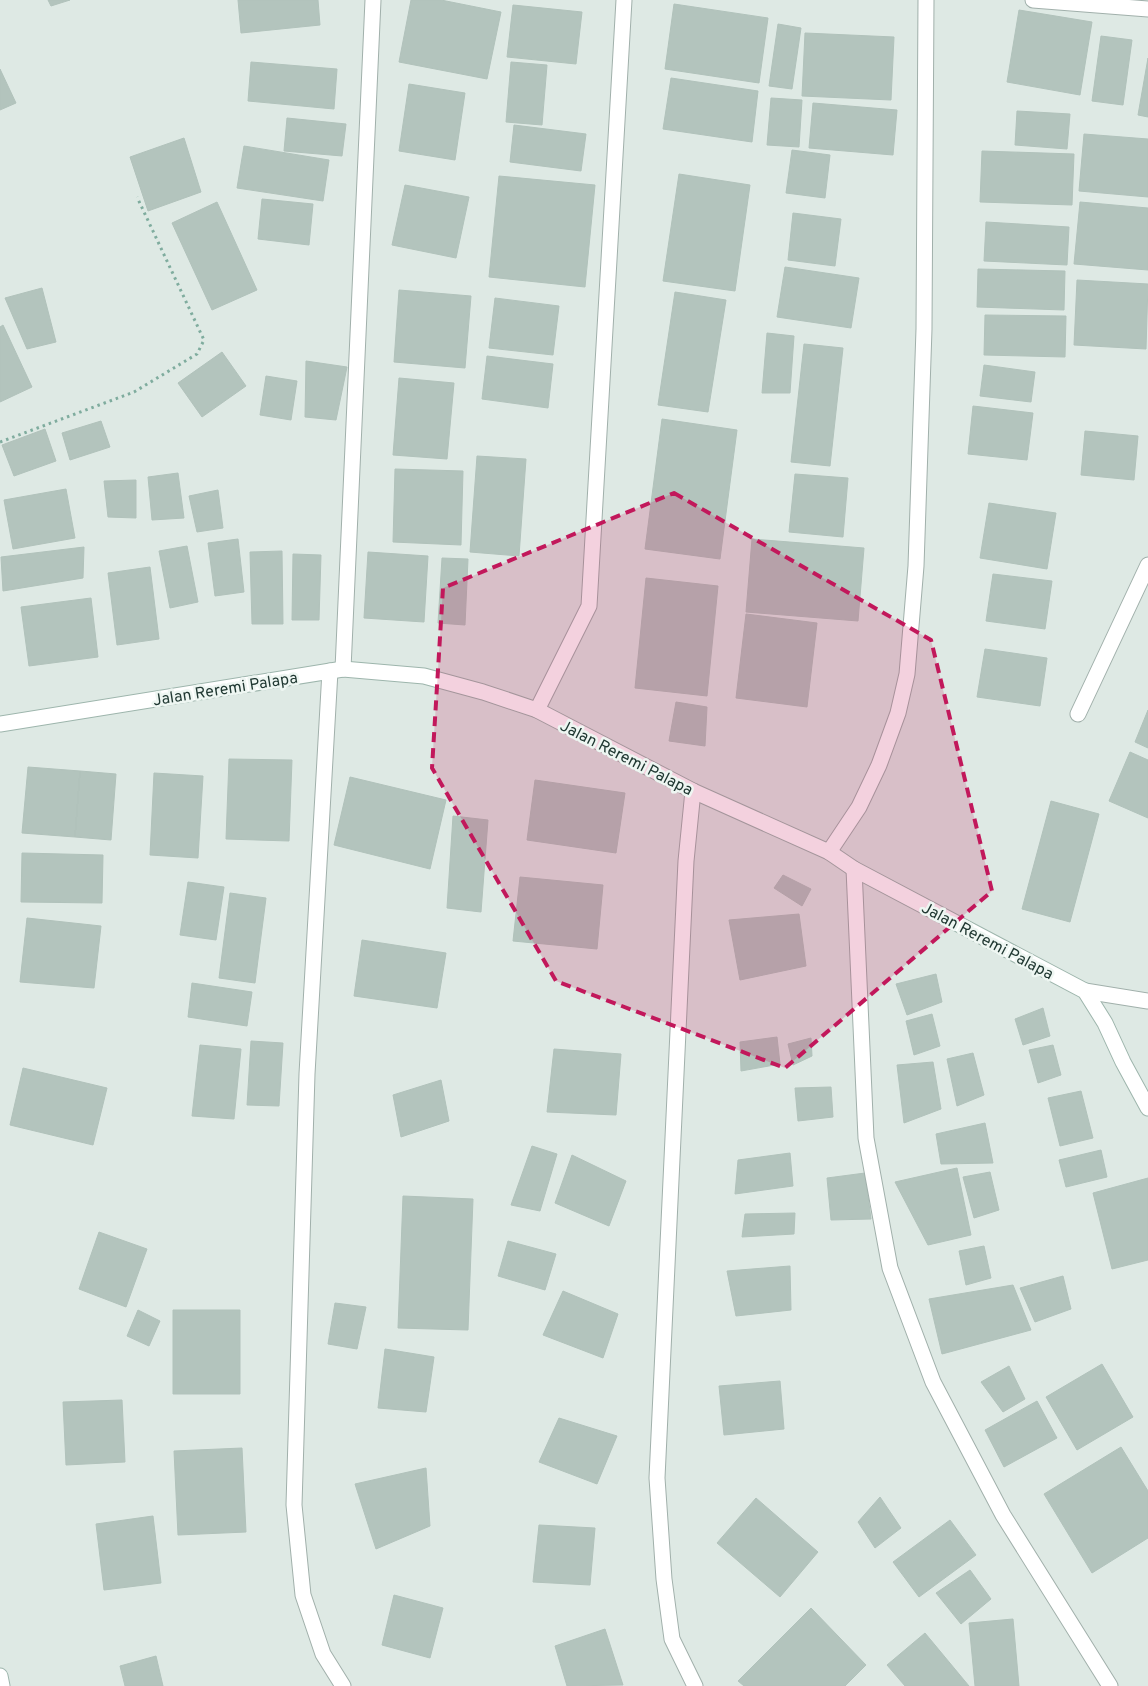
<svg xmlns="http://www.w3.org/2000/svg" width="1148" height="1686" font-family="Overpass,sans-serif">
<rect width="100%" height="100%" fill="#dee9e4"/>
<path fill="#b3c4bd" stroke="#b1c2bb" d="M 48,0 L 70,0 L 51,6 Z
M 238,0 L 318,0 L 320,25 L 241,33 Z
M 411,0 L 441,0 L 501,12 L 487,79 L 399,62 Z
M 674,4 L 768,18 L 759,83 L 665,69 Z
M 513,5 L 582,12 L 576,64 L 507,57 Z
M 1019,10 L 1092,22 L 1080,95 L 1007,82 Z
M 778,24 L 801,28 L 792,89 L 769,86 Z
M 805,33 L 894,37 L 891,100 L 802,96 Z
M 1101,36 L 1132,40 L 1123,105 L 1092,101 Z
M 1148,58 L 1148,117 L 1138,115 Z
M 251,62 L 337,69 L 334,109 L 248,101 Z
M 511,62 L 547,65 L 542,125 L 506,122 Z
M 0,69 L 16,103 L 0,110 Z
M 671,78 L 758,91 L 752,142 L 663,129 Z
M 409,84 L 465,93 L 455,160 L 399,151 Z
M 771,98 L 802,100 L 799,147 L 767,145 Z
M 813,103 L 897,110 L 893,155 L 809,148 Z
M 1017,111 L 1070,114 L 1067,149 L 1015,145 Z
M 287,118 L 346,124 L 342,156 L 284,151 Z
M 514,125 L 586,134 L 581,171 L 510,162 Z
M 1084,134 L 1148,139 L 1148,197 L 1079,191 Z
M 184,138 L 201,192 L 148,211 L 130,157 Z
M 244,146 L 329,160 L 323,201 L 237,188 Z
M 792,150 L 830,155 L 825,198 L 786,193 Z
M 982,151 L 1074,154 L 1072,205 L 980,202 Z
M 679,174 L 750,185 L 735,291 L 663,281 Z
M 499,176 L 595,185 L 585,287 L 489,277 Z
M 405,185 L 469,197 L 456,258 L 392,245 Z
M 262,199 L 313,204 L 309,245 L 258,239 Z
M 217,202 L 257,290 L 212,310 L 172,223 Z
M 1080,202 L 1148,208 L 1148,270 L 1074,264 Z
M 793,213 L 841,219 L 835,266 L 788,260 Z
M 986,222 L 1069,227 L 1067,265 L 984,261 Z
M 785,267 L 859,278 L 851,328 L 777,317 Z
M 978,269 L 1065,271 L 1064,310 L 977,307 Z
M 1077,280 L 1148,284 L 1146,349 L 1074,345 Z
M 42,288 L 56,342 L 27,349 L 5,298 Z
M 399,290 L 471,296 L 465,368 L 394,362 Z
M 675,292 L 726,300 L 708,412 L 658,405 Z
M 495,298 L 559,306 L 553,355 L 489,348 Z
M 985,315 L 1066,316 L 1065,357 L 984,355 Z
M 3,325 L 32,387 L 0,402 L 0,327 Z
M 767,333 L 794,336 L 790,393 L 762,393 Z
M 804,344 L 843,348 L 830,466 L 791,462 Z
M 222,352 L 246,386 L 202,417 L 178,383 Z
M 487,356 L 553,364 L 548,408 L 482,399 Z
M 306,361 L 347,367 L 336,420 L 305,417 Z
M 984,365 L 1035,372 L 1031,402 L 980,396 Z
M 266,376 L 297,381 L 291,420 L 260,415 Z
M 399,378 L 454,383 L 447,459 L 393,455 Z
M 973,406 L 1033,413 L 1027,460 L 968,454 Z
M 662,419 L 737,430 L 720,559 L 645,549 Z
M 101,421 L 110,447 L 70,460 L 62,433 Z
M 45,429 L 56,461 L 14,476 L 2,445 Z
M 1085,431 L 1138,436 L 1134,480 L 1081,475 Z
M 477,456 L 526,459 L 519,556 L 470,552 Z
M 395,469 L 463,471 L 461,545 L 393,542 Z
M 178,473 L 184,518 L 152,520 L 148,477 Z
M 795,474 L 848,478 L 843,537 L 789,532 Z
M 136,480 L 136,518 L 108,517 L 104,481 Z
M 66,489 L 75,538 L 13,549 L 4,500 Z
M 218,490 L 223,528 L 197,532 L 189,496 Z
M 989,503 L 1056,513 L 1047,569 L 980,558 Z
M 238,539 L 244,592 L 215,596 L 208,543 Z
M 752,539 L 864,548 L 858,621 L 746,612 Z
M 187,546 L 198,602 L 170,608 L 159,551 Z
M 84,547 L 83,578 L 3,591 L 1,557 Z
M 282,551 L 283,624 L 252,624 L 250,552 Z
M 368,552 L 428,556 L 424,622 L 364,618 Z
M 293,554 L 321,555 L 319,620 L 292,620 Z
M 442,558 L 468,559 L 465,625 L 438,623 Z
M 150,567 L 159,639 L 117,645 L 108,573 Z
M 993,574 L 1052,581 L 1045,629 L 986,621 Z
M 646,578 L 718,586 L 707,696 L 635,688 Z
M 91,598 L 98,657 L 29,666 L 21,607 Z
M 746,614 L 817,623 L 807,707 L 736,698 Z
M 985,649 L 1047,658 L 1040,706 L 977,697 Z
M 676,702 L 707,707 L 705,746 L 669,741 Z
M 1148,710 L 1148,748 L 1135,742 Z
M 1130,752 L 1148,760 L 1148,818 L 1109,801 Z
M 229,759 L 292,760 L 289,841 L 226,839 Z
M 28,767 L 80,771 L 75,837 L 22,833 Z
M 80,771 L 116,774 L 111,840 L 75,837 Z
M 154,773 L 203,776 L 198,858 L 150,855 Z
M 350,777 L 446,800 L 430,869 L 334,845 Z
M 535,780 L 625,793 L 616,853 L 527,840 Z
M 1051,801 L 1099,814 L 1070,922 L 1022,909 Z
M 453,816 L 488,820 L 481,912 L 447,908 Z
M 22,853 L 103,855 L 102,903 L 21,902 Z
M 783,875 L 811,889 L 802,906 L 774,888 Z
M 520,877 L 603,885 L 597,949 L 513,941 Z
M 188,882 L 224,887 L 216,940 L 180,935 Z
M 230,893 L 266,898 L 255,983 L 219,978 Z
M 799,914 L 806,966 L 740,980 L 729,920 Z
M 27,918 L 101,926 L 94,988 L 20,982 Z
M 362,940 L 446,953 L 437,1008 L 354,996 Z
M 936,974 L 942,1002 L 907,1015 L 896,984 Z
M 192,983 L 252,992 L 247,1026 L 188,1017 Z
M 1043,1008 L 1050,1036 L 1023,1045 L 1015,1019 Z
M 932,1014 L 940,1046 L 914,1055 L 906,1021 Z
M 777,1037 L 780,1064 L 741,1071 L 740,1042 Z
M 811,1038 L 812,1056 L 793,1065 L 788,1044 Z
M 251,1041 L 283,1043 L 279,1106 L 247,1105 Z
M 200,1045 L 241,1049 L 234,1119 L 192,1116 Z
M 1053,1045 L 1061,1075 L 1038,1083 L 1029,1050 Z
M 554,1049 L 621,1054 L 616,1115 L 547,1112 Z
M 973,1053 L 984,1095 L 957,1106 L 947,1059 Z
M 933,1062 L 941,1109 L 904,1123 L 897,1065 Z
M 23,1068 L 107,1088 L 93,1145 L 10,1125 Z
M 441,1080 L 449,1121 L 401,1137 L 393,1095 Z
M 831,1087 L 833,1117 L 798,1121 L 795,1088 Z
M 1081,1091 L 1093,1138 L 1060,1146 L 1048,1098 Z
M 985,1123 L 993,1163 L 941,1164 L 936,1134 Z
M 532,1146 L 557,1154 L 540,1211 L 511,1205 Z
M 1101,1150 L 1107,1177 L 1066,1187 L 1059,1160 Z
M 790,1153 L 793,1186 L 735,1194 L 738,1160 Z
M 572,1155 L 626,1181 L 609,1226 L 555,1203 Z
M 957,1168 L 971,1235 L 928,1245 L 895,1182 Z
M 990,1172 L 999,1210 L 974,1218 L 963,1177 Z
M 865,1173 L 871,1219 L 831,1220 L 827,1178 Z
M 1148,1178 L 1148,1260 L 1112,1269 L 1093,1193 Z
M 403,1196 L 473,1199 L 468,1330 L 398,1328 Z
M 795,1213 L 794,1234 L 742,1237 L 745,1214 Z
M 99,1232 L 147,1249 L 126,1307 L 79,1289 Z
M 508,1241 L 556,1254 L 545,1290 L 498,1276 Z
M 984,1246 L 991,1278 L 966,1285 L 959,1251 Z
M 790,1266 L 791,1310 L 736,1316 L 727,1271 Z
M 1063,1276 L 1071,1309 L 1035,1322 L 1020,1288 Z
M 1013,1285 L 1031,1330 L 942,1354 L 929,1299 Z
M 563,1291 L 618,1314 L 603,1358 L 543,1335 Z
M 335,1303 L 366,1307 L 357,1349 L 328,1344 Z
M 138,1310 L 160,1321 L 149,1346 L 127,1336 Z
M 173,1310 L 240,1310 L 240,1394 L 173,1394 Z
M 385,1349 L 434,1357 L 426,1412 L 378,1408 Z
M 1102,1364 L 1133,1417 L 1077,1450 L 1046,1397 Z
M 1009,1366 L 1025,1399 L 1003,1412 L 981,1382 Z
M 780,1381 L 784,1429 L 724,1435 L 719,1386 Z
M 122,1400 L 125,1462 L 66,1465 L 63,1402 Z
M 1037,1401 L 1057,1438 L 1004,1467 L 985,1430 Z
M 559,1418 L 617,1436 L 597,1484 L 539,1462 Z
M 1121,1447 L 1148,1491 L 1148,1538 L 1092,1573 L 1044,1494 Z
M 242,1448 L 246,1532 L 178,1535 L 174,1451 Z
M 426,1468 L 430,1526 L 376,1549 L 355,1484 Z
M 880,1497 L 901,1528 L 875,1548 L 858,1522 Z
M 756,1498 L 818,1552 L 780,1597 L 717,1543 Z
M 153,1516 L 161,1583 L 104,1590 L 96,1524 Z
M 950,1520 L 976,1555 L 919,1597 L 893,1562 Z
M 539,1525 L 595,1528 L 590,1585 L 533,1582 Z
M 970,1570 L 991,1599 L 961,1624 L 936,1593 Z
M 394,1595 L 443,1608 L 430,1658 L 382,1645 Z
M 811,1608 L 866,1665 L 845,1686 L 744,1686 L 738,1681 Z
M 1013,1619 L 1019,1686 L 975,1686 L 969,1623 Z
M 605,1629 L 623,1685 L 567,1686 L 555,1646 Z
M 925,1633 L 969,1686 L 905,1686 L 887,1665 Z
M 156,1656 L 163,1686 L 125,1686 L 120,1666 Z"/>
<g fill="none" stroke-linecap="round" stroke-linejoin="round">
<defs>
<path id="street" d="M 1033,0 L 1148,9
M 343,669 L 373,0
M 330,671 L 307,1074 L 294,1505 L 303,1595 L 323,1654 L 343,1686
M 537,710 L 589,606 L 624,0
M 1078,714 L 1148,565
M 693,791 L 686,861 L 657,1478 L 664,1579 L 672,1639 L 695,1686
M 829,852 L 859,807 L 879,765 L 898,713 L 907,674 L 916,566 L 924,329 L 926,0
M 854,869 L 866,1138 L 890,1268 L 933,1382 L 1003,1515 L 1110,1686
M 1085,991 L 1148,1001"/>
<path id="secondary" d="M 0,724 L 343,669 L 424,676 L 483,692 L 537,710 L 693,791 L 829,852 L 854,869 L 1085,991 L 1105,1023 L 1123,1062 L 1148,1108
M 0,1676 L 2,1686"/>
</defs>
<use href="#street" stroke="#a1b0ab" stroke-width="17"/>
<use href="#secondary" stroke="#9db5ac" stroke-width="17"/>
<path stroke="#7fac9e" stroke-width="3" stroke-dasharray="2.5 4" stroke-linecap="butt" d="M 0,442 L 134,392 L 197,354 L 204,340 L 137,197"/>
<use href="#street" stroke="#fff" stroke-width="15"/>
<use href="#secondary" stroke="#fff" stroke-width="15"/>
</g>
<path fill="#c2185b" fill-opacity="0.2" stroke="#c2185b" stroke-width="4" stroke-dasharray="10 6" stroke-linejoin="round" d="M 674,493 L 931,640 L 992,891 L 785,1068 L 556,981 L 432,768 L 443,588 Z"/>
<g text-anchor="middle" stroke-width="5" stroke-linejoin="round" paint-order="stroke">
<g font-size="16" fill="#203832" stroke="#eef6f2">
<text transform="translate(225 688) rotate(-9)" y="6">Jalan Reremi Palapa</text>
<text transform="translate(627 757) rotate(27)" y="6">Jalan Reremi Palapa</text>
<text transform="translate(988 940) rotate(28)" y="6">Jalan Reremi Palapa</text>
</g>
</g>
</svg>
